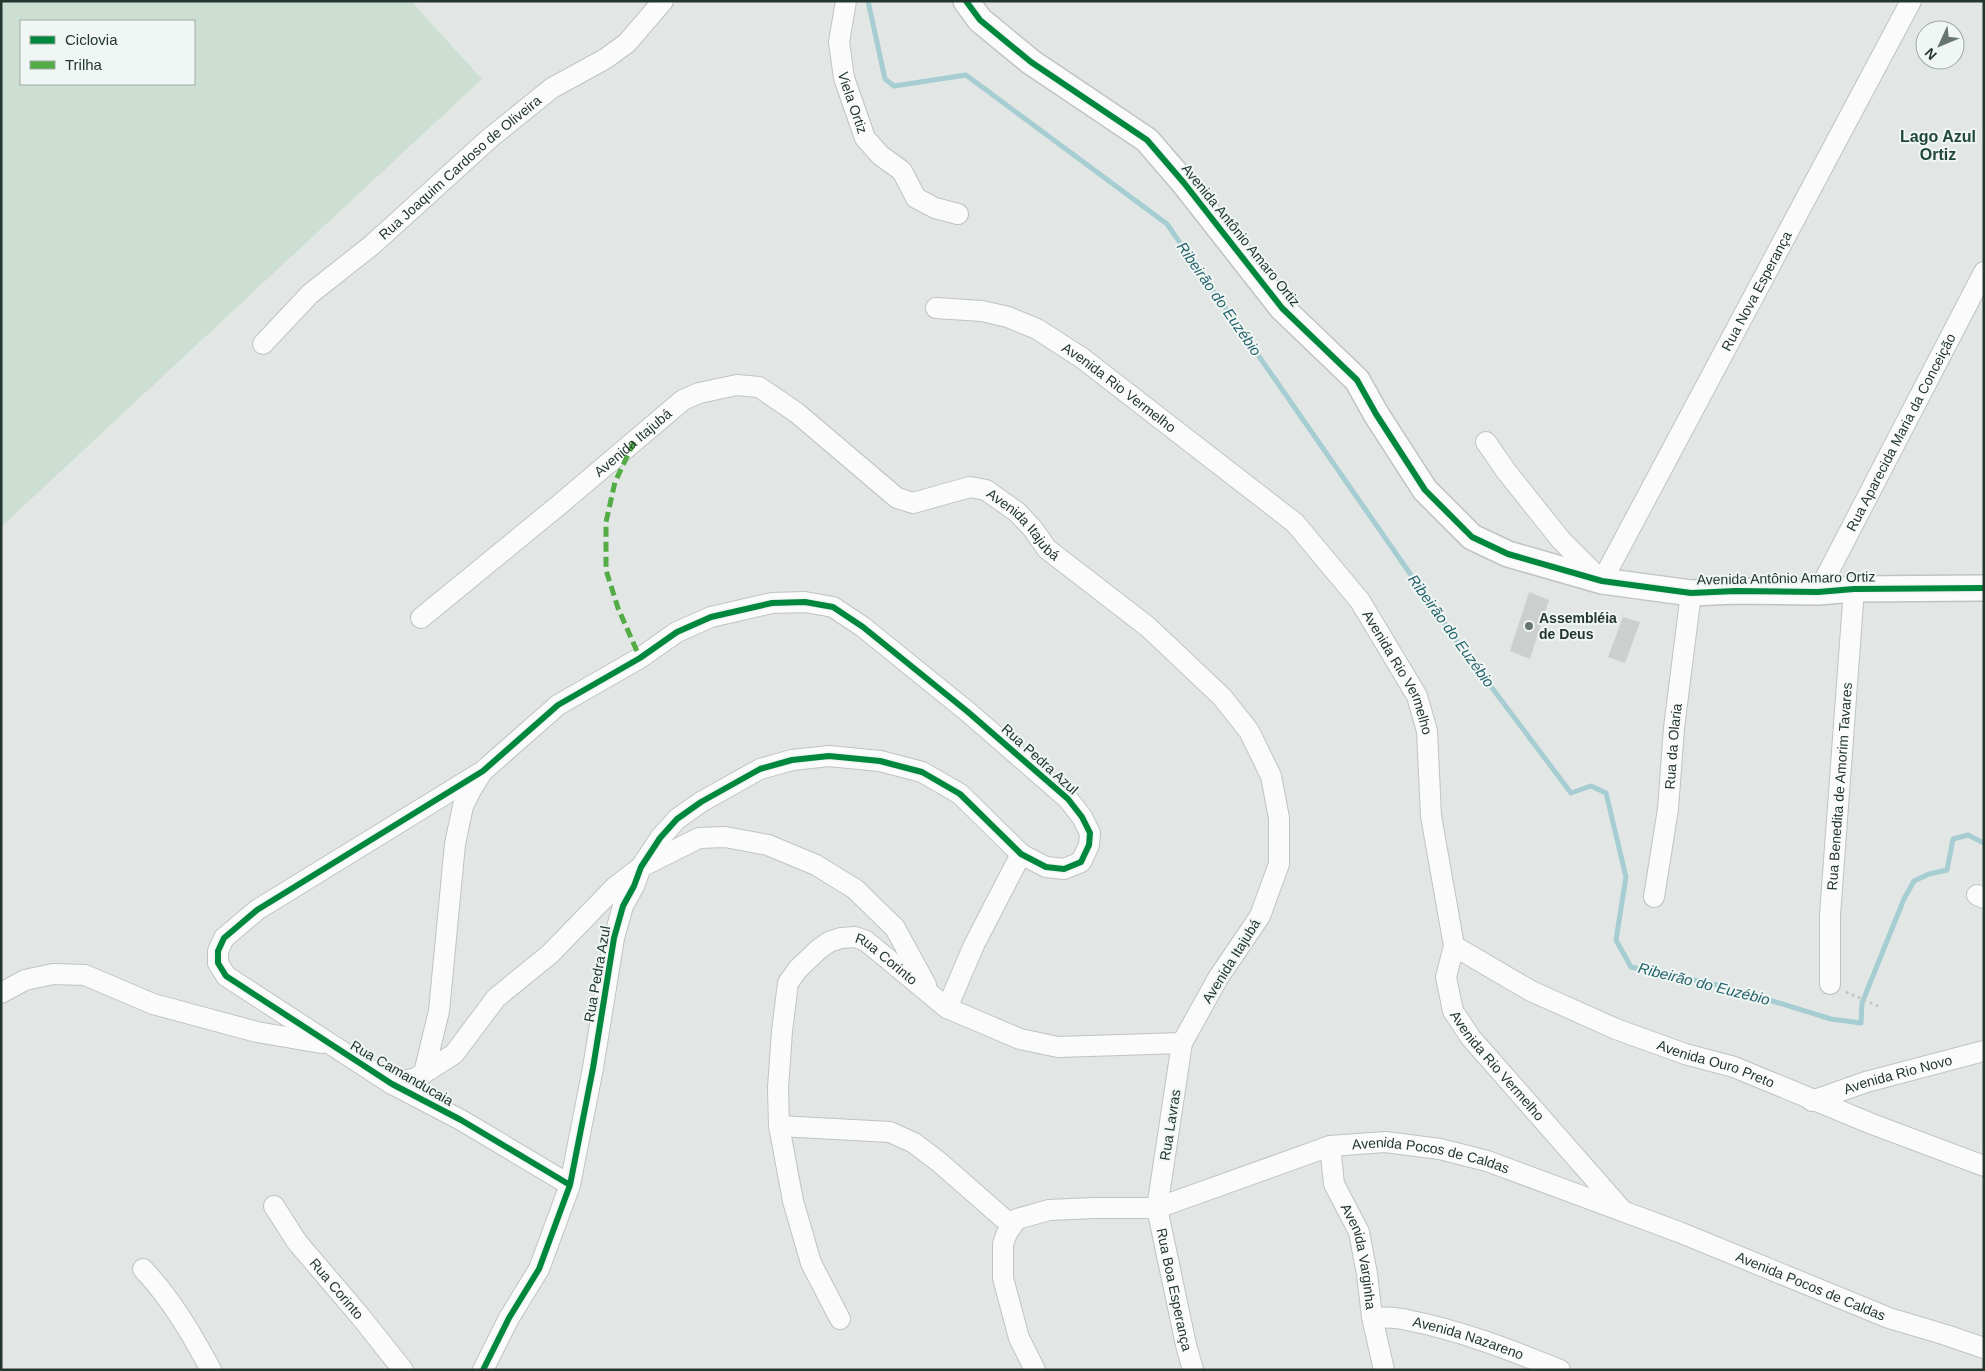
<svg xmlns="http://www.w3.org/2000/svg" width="1985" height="1371" font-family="Arial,sans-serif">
<rect width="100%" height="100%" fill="#e2e7e5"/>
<path fill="#cddfd2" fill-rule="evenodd" d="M 1,1 L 411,1 L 482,79 L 1,527 ZM 21,21 L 194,21 L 194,84 L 21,84 Z"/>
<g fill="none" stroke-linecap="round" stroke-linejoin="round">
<path stroke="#a6cdd1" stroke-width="5" d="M 868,1 L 885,79 L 894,86 L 966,75 L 1167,224 L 1459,644 L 1571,793 L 1591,786 L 1606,793 L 1626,877 L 1616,940 L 1631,967 L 1727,987 L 1831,1019 L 1861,1023 L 1862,1003 L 1904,899 L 1914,881 L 1929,874 L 1947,870 L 1953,839 L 1968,835 L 1984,843"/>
</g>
<path fill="#cbd0ce" d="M 1529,592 L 1549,600 L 1530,659 L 1510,651 Z
M 1623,617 L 1640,622 L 1625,663 L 1608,657 Z"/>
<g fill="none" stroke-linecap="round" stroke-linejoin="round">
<defs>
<g id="minor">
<path id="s1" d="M 846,1 L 839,42 L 844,78 L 865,138 L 880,155 L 902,171 L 916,198 L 935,208 L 958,214"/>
<path id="s2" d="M 936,308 L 982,311 L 1008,317 L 1037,329 L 1082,358 L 1295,523 L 1360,601 L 1417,696 L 1427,731 L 1431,816 L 1454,946 L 1446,977 L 1453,1011 L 1471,1038 L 1622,1210"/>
<path id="s3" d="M 263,344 L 310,294 L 372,245 L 490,138 L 552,88 L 605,59 L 627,43 L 663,1"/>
<path id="s4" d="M 1486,442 L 1506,471 L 1561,540 L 1602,581 L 1911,1"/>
<path id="s5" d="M 1818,592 L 1984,272"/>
<path id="s6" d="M 421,618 L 559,505 L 683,400 L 699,393 L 737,385 L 759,387 L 797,413 L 897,498 L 913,503 L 970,487 L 986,490 L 1000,500 L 1017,512 L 1033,529 L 1047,549 L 1148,627 L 1222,697 L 1249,731 L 1271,776 L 1279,818 L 1279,864 L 1260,916 L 1218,978 L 1182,1043 L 1157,1208 L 1186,1345 L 1193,1370"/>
<path d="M 1977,895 L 1984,898"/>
<path id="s7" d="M 1654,897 L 1668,809 L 1674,728 L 1691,593"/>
<path id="s8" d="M 1454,946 L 1531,991 L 1616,1029 L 1685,1054 L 1734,1067 L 1872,1124 L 1984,1166"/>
<path id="s9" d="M 1830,984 L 1830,915 L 1854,589"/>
<path d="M 1,993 L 25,980 L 53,974 L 85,975 L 153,1004 L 257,1032 L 321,1043"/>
<path d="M 947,1008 L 974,945 L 1021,854"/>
<path d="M 424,1073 L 439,1011 L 455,844 L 463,806 L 471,790 L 481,774"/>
<path d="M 392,1084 L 416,1078 L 454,1054 L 496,998 L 550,954 L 615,887 L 641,867 L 699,838 L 725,837 L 768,845 L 816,865 L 855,889 L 895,928 L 926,985"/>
<path id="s10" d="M 1812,1101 L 1866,1082 L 1984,1051"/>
<path d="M 779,1126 L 890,1132 L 914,1143 L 939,1162 L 1011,1225"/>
<path id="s11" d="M 1330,1146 L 1334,1184 L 1359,1232 L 1367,1274 L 1372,1317 L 1384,1370"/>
<path id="s12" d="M 274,1206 L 297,1242 L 360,1316 L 403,1370"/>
<path d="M 143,1269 C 172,1300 191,1333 211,1370"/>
<path id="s13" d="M 1372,1317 C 1384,1318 1396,1317 1407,1320 C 1459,1330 1511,1350 1560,1370"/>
<path id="s14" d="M 840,1319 L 811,1263 L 793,1201 L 779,1126 L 778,1088 L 782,1031 L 788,983 L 798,969 L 819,949 L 829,942 L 841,938 L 855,937 L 866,941 L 947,1008 L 1020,1039 L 1058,1047 L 1182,1043"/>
<path d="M 483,1370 L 509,1318 L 539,1269 L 570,1185 L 593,1068 L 614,938 L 623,906 L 634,886 L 641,867 L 660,838 L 677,819 L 701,802 L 760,769 L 792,760 L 829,756 L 880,761 L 922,772 L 960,794 L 1021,854 L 1046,867 L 1064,869 L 1081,862 L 1089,845 L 1090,833 L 1082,817 L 1068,799 L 968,712 L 863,627 L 833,607 L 805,602 L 772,603 L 711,617 L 677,632 L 640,658 L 558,705 L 483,771 L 257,910 L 224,938 L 218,951 L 218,963 L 226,976 L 392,1084 L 461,1120 L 570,1185"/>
<path id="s15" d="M 1035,1370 L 1019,1338 L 1003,1278 L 1003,1244 L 1007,1233 L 1017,1219 L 1049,1210 L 1094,1208 L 1157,1208 L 1330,1146 L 1385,1142 L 1440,1149 L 1487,1161 L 1679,1232 L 1889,1318 L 1946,1335 L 1984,1348"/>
</g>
<path id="tertiary" d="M 966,1 L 980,20 L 1031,62 L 1147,140 L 1184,183 L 1282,308 L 1357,380 L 1376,414 L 1425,490 L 1472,537 L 1508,554 L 1602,581 L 1691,593 L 1736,591 L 1818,592 L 1854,589 L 1984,588"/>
</defs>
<use href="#minor" stroke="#bfc4c2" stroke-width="22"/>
<use href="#tertiary" stroke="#bfc4c2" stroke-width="28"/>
<path stroke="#c0c7c4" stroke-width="3" stroke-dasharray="2.5 4" stroke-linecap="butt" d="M 1846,992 L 1878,1006"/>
<use href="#minor" stroke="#fbfbfb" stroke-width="20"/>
<use href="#tertiary" stroke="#fbfbfb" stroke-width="25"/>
<path stroke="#53ac45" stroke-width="5" stroke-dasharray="10 5" stroke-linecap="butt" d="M 634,442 L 615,482 L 606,522 L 606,570 L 618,608 L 640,658"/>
<defs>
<path id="cycleway" d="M 966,1 L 980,20 L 1031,62 L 1147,140 L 1184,183 L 1282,308 L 1357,380 L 1376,414 L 1425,490 L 1472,537 L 1508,554 L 1602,581 L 1691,593 L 1736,591 L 1818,592 L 1854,589 L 1984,588
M 483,1370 L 509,1318 L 539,1269 L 570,1185 L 593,1068 L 614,938 L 623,906 L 634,886 L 641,867 L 660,838 L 677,819 L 701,802 L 760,769 L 792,760 L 829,756 L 880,761 L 922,772 L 960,794 L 1021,854 L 1046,867 L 1064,869 L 1081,862 L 1089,845 L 1090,833 L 1082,817 L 1068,799 L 968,712 L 863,627 L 833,607 L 805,602 L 772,603 L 711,617 L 677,632 L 640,658 L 558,705 L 483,771 L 257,910 L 224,938 L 218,951 L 218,963 L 226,976 L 392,1084 L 461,1120 L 570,1185"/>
</defs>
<use href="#cycleway" stroke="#f0f6f3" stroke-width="9"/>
<use href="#cycleway" stroke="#00873e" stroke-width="6"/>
</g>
<circle fill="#667570" stroke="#f0f6f3" stroke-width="2" cx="1529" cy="626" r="5"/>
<g text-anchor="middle" stroke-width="4" stroke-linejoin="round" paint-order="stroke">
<g font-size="14" fill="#233731" stroke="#f0f6f3">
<text dy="5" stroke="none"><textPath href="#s1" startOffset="104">Viela Ortiz</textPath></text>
<text dy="5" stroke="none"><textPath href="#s3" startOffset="265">Rua Joaquim Cardoso de Oliveira</textPath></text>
<text transform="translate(1241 235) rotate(51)" y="5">Avenida Antônio Amaro Ortiz</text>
<text dy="5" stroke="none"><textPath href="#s4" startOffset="510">Rua Nova Esperança</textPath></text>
<text dy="5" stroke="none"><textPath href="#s2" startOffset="205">Avenida Rio Vermelho</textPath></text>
<text dy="5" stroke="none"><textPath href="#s5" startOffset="180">Rua Aparecida Maria da Conceição</textPath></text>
<text dy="5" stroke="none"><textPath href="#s6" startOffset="275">Avenida Itajubá</textPath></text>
<text dy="5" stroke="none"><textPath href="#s6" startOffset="740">Avenida Itajubá</textPath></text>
<text transform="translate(1786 578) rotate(-1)" y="5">Avenida Antônio Amaro Ortiz</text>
<text dy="5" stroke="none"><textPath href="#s2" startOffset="610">Avenida Rio Vermelho</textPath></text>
<text dy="5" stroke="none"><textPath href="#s7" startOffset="152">Rua da Olaria</textPath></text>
<text transform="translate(1040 759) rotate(42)" y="5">Rua Pedra Azul</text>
<text dy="5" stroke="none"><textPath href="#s9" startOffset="198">Rua Benedita de Amorim Tavares</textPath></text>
<text transform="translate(1231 961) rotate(-58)" y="5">Avenida Itajubá</text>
<text dy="5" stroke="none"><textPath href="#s14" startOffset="471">Rua Corinto</textPath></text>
<text transform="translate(597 974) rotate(-80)" y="5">Rua Pedra Azul</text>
<text dy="5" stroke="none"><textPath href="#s8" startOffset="288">Avenida Ouro Preto</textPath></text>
<text dy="5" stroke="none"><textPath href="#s2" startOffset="1030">Avenida Rio Vermelho</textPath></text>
<text transform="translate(402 1073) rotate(30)" y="5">Rua Camanducaia</text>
<text dy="5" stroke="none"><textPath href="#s10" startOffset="90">Avenida Rio Novo</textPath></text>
<text transform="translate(1170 1125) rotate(-81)" y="5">Rua Lavras</text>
<text dy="5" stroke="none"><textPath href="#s15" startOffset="588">Avenida Pocos de Caldas</textPath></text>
<text dy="5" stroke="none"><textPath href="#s11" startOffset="116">Avenida Varginha</textPath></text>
<text dy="5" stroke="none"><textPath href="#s15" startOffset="992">Avenida Pocos de Caldas</textPath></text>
<text dy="5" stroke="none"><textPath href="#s12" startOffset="104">Rua Corinto</textPath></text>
<text dy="5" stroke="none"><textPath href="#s6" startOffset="1641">Rua Boa Esperança</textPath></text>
<text dy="5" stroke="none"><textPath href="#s13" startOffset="99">Avenida Nazareno</textPath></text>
</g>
<g font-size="14" font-weight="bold" fill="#233731" stroke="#f0f6f3" text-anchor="start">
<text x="1539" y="623">Assembléia<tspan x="1539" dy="16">de Deus</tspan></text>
</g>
<g font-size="15" font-style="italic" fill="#24636c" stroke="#f0f6f3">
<text transform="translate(1219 299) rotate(55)" y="5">Ribeirão do Euzébio</text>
<text transform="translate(1451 631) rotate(54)" y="5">Ribeirão do Euzébio</text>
<text transform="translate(1704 984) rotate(14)" y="5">Ribeirão do Euzébio</text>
</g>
<g font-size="16" font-weight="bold" fill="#21473c" stroke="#f0f6f3">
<text x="1938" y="142">Lago Azul<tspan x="1938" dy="18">Ortiz</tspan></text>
</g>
</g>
<rect width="1985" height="1371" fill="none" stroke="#233731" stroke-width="5"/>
<rect x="20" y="20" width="175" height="65" fill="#f0f6f3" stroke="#9eaaa5"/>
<rect x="30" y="36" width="25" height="8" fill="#00873e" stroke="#9eaaa5"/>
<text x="65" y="45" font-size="15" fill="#233731">Ciclovia</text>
<rect x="30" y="61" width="25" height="8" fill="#53ac45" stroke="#9eaaa5"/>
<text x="65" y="70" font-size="15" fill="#233731">Trilha</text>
<g transform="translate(1940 45) rotate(226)"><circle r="24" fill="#f0f6f3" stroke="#9eaaa5"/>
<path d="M0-4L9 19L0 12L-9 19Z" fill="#667570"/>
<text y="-8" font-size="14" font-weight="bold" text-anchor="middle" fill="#233731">N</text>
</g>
</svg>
